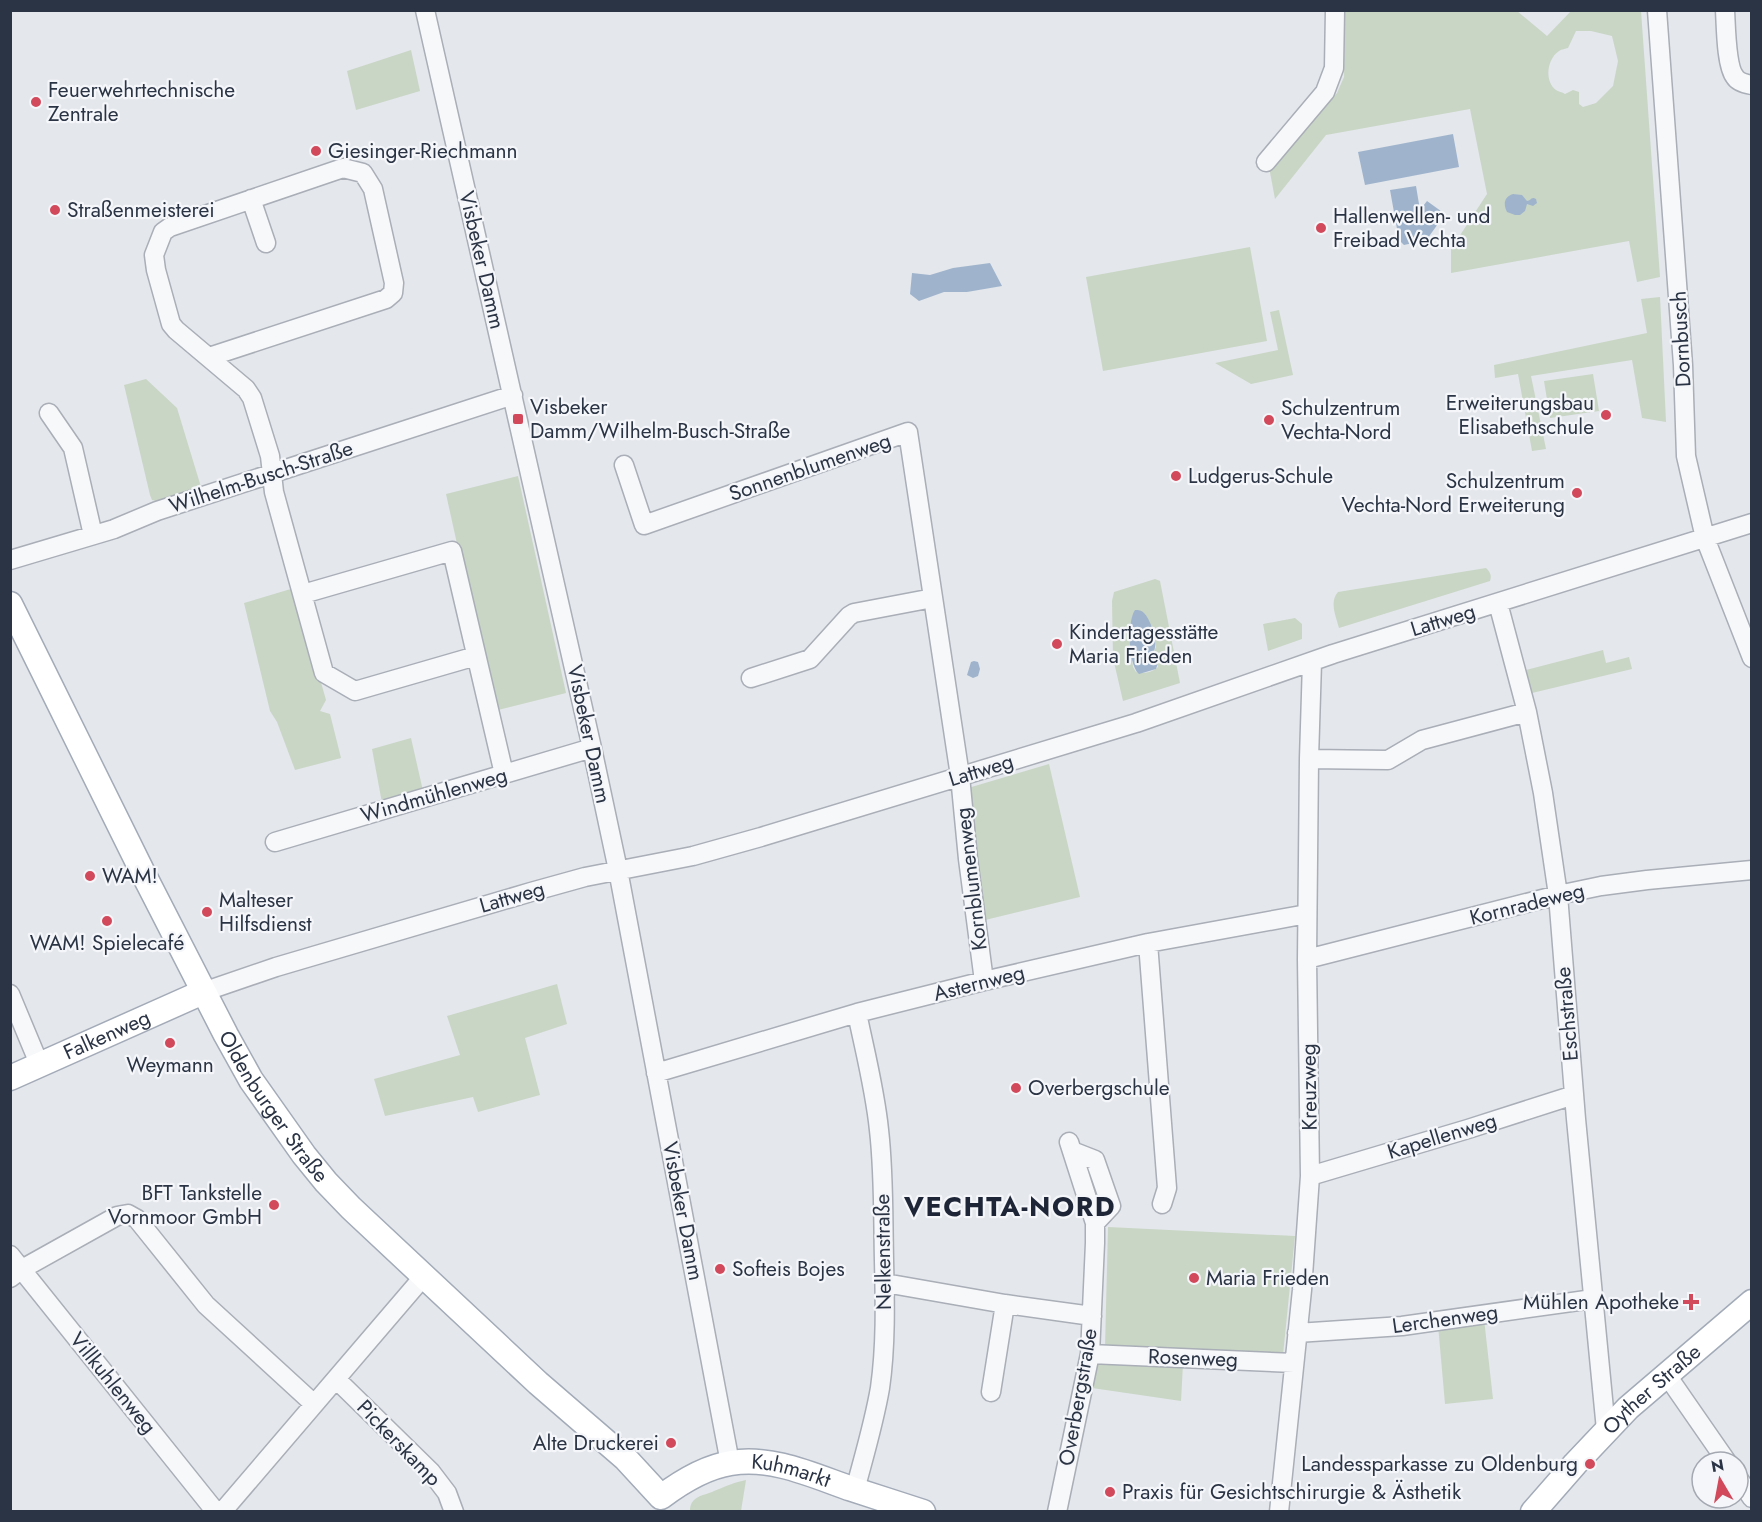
<svg xmlns="http://www.w3.org/2000/svg" width="1762" height="1522" font-family="Jost,sans-serif">
<rect width="100%" height="100%" fill="#e4e7ec"/>
<path fill="#c9d6c5" fill-rule="evenodd" d="M 1345,11 L 1517,11 L 1547,36 L 1571,11 L 1641,11 L 1660,277 L 1637,282 L 1629,241 L 1451,273 L 1451,249 L 1487,194 L 1470,109 L 1326,135 L 1275,199 L 1269,167 L 1337,93 L 1344,77 ZM 1576,31 L 1591,31 L 1612,36 L 1618,61 L 1613,86 L 1596,103 L 1583,107 L 1579,104 L 1579,92 L 1573,90 L 1565,94 C 1562,92 1559,92 1556,90 C 1544,81 1547,59 1559,51 C 1562,49 1565,49 1568,48 Z
M 411,50 L 420,91 L 356,110 L 347,71 Z
M 1250,247 L 1267,341 L 1103,371 L 1086,277 Z
M 1660,297 L 1666,422 L 1642,418 L 1632,360 L 1531,376 L 1546,449 L 1532,451 L 1518,374 L 1495,378 L 1494,365 L 1647,333 L 1641,299 Z
M 1279,310 L 1293,375 L 1251,384 L 1215,363 L 1278,350 L 1270,312 Z
M 1593,374 L 1599,411 L 1550,418 L 1544,381 Z
M 146,379 L 177,408 L 201,487 L 156,501 L 152,500 L 150,495 L 124,385 Z
M 518,476 L 566,693 L 494,711 L 446,494 Z
M 1486,568 C 1490,572 1492,575 1490,581 L 1339,628 C 1336,616 1329,602 1338,592 Z
M 1155,579 L 1160,581 L 1180,683 L 1123,701 L 1113,658 L 1112,601 L 1114,592 ZM 1149,621 L 1155,643 L 1156,647 L 1154,651 L 1158,667 C 1151,673 1144,674 1136,672 L 1133,667 L 1130,640 Z
M 294,588 L 326,700 L 320,711 L 330,714 L 341,758 L 295,770 L 277,722 L 270,711 L 244,603 Z
M 1295,618 L 1302,624 L 1302,639 L 1268,651 L 1263,624 Z
M 1603,650 L 1606,663 L 1629,657 L 1632,669 L 1532,693 L 1526,670 Z
M 411,738 L 423,791 L 382,803 L 372,749 Z
M 1049,764 L 1080,897 L 981,921 L 968,788 Z
M 557,984 L 567,1024 L 525,1038 L 540,1095 L 478,1112 L 473,1097 L 385,1116 L 374,1079 L 460,1055 L 447,1016 Z
M 1108,1227 L 1295,1236 L 1283,1355 L 1105,1347 Z
M 1484,1319 L 1493,1399 L 1445,1404 L 1438,1325 Z
M 1096,1361 L 1183,1364 L 1181,1401 L 1092,1388 Z
M 746,1480 L 741,1511 L 690,1511 C 690,1496 703,1496 714,1491 C 724,1487 735,1482 746,1480 Z"/>
<path fill="#9fb4cc" d="M 1453,134 L 1459,167 L 1365,185 L 1358,152 Z
M 1416,186 L 1420,210 L 1427,201 L 1445,214 L 1425,242 L 1422,241 L 1404,245 L 1399,240 L 1390,190 Z
M 1513,194 L 1522,195 L 1527,201 C 1531,201 1531,196 1536,199 L 1537,203 L 1533,206 L 1527,204 L 1525,211 L 1520,215 L 1515,215 L 1507,212 C 1503,204 1504,197 1513,194 Z
M 990,263 L 1002,286 L 967,292 L 944,292 L 919,301 L 910,294 L 912,273 L 930,275 L 953,268 Z
M 1135,610 C 1139,610 1141,610 1144,613 C 1151,620 1158,642 1154,651 L 1158,663 L 1156,669 L 1139,674 C 1128,665 1127,621 1135,610 Z
M 974,661 L 978,662 L 980,669 L 978,676 L 973,678 L 967,675 L 971,662 Z"/>
<g fill="none" stroke-linecap="round" stroke-linejoin="round">
<defs>
<path id="minor" d="M 425,10 L 592,748 L 618,870 L 730,1463
M 1657,10 L 1683,365 L 1686,456 L 1705,538 L 1752,658
M 1725,10 C 1726,26 1726,66 1735,77 C 1738,82 1746,84 1752,85
M 1266,162 L 1325,92 L 1334,68 L 1335,10
M 251,199 L 266,243
M 209,357 L 386,299 L 393,293 L 394,283 L 373,189 L 363,173 L 343,168 L 170,227 L 163,232 L 154,255 L 156,270 L 171,324 L 176,330 L 246,389 L 252,398 L 270,456 L 274,492 L 324,673 L 355,691 L 476,656
M 49,413 L 73,448 L 93,535
M 624,465 L 644,525 L 908,432 L 960,776 L 968,859 L 984,981
M 10,560 L 114,529 L 157,511 L 513,395
M 303,594 L 452,551 L 504,774
M 1498,603 L 1527,712 L 1543,793 L 1558,895 L 1576,1119 L 1606,1430
M 751,678 L 810,659 L 849,616 L 854,613 L 933,598
M 1309,759 L 1388,760 L 1422,740 L 1527,712
M 275,842 L 592,748
M 1148,943 L 1167,1188 L 1162,1204
M 1307,959 L 1558,895 L 1601,886 L 1647,880 L 1752,870
M 203,992 L 276,967 L 531,892 L 585,877 L 693,856 L 761,837 L 1136,723 L 1333,654 L 1752,523
M 10,994 L 40,1066
M 656,1073 L 857,1013 L 984,981 L 1148,943 L 1307,914
M 1072,1151 L 1095,1160 L 1111,1206 L 1095,1223
M 1310,1176 L 1468,1129 L 1574,1095
M 10,1255 L 216,1512
M 10,1278 L 22,1269 L 117,1216 L 128,1214 L 137,1219 L 206,1305 L 314,1404
M 885,1283 L 1005,1304 L 1092,1316
M 1297,1333 L 1402,1326 L 1593,1299
M 1090,1354 L 1294,1363
M 1666,1374 L 1727,1462
M 336,1379 L 431,1472 L 447,1493 L 454,1512
M 991,1392 L 1005,1304
M 1738,1478 L 1752,1498
M 855,1490 C 864,1456 874,1423 880,1388 C 886,1346 885,1303 884,1261 C 883,1217 884,1173 879,1130 C 875,1090 865,1052 857,1013
M 222,1512 L 424,1276
M 1057,1512 L 1090,1354 L 1095,1243 L 1095,1223 L 1069,1142
M 1279,1512 L 1302,1290 L 1310,1176 L 1307,959 L 1309,759 L 1312,662"/>
<g id="major">
<path id="s1" d="M 10,604 L 145,877 L 226,1035 L 251,1080 L 304,1155 L 326,1182 L 351,1208 L 538,1383 L 626,1459 L 661,1497 C 681,1482 705,1467 731,1463 C 773,1456 814,1476 852,1489 C 876,1497 899,1504 923,1512"/>
<path id="s2" d="M 10,1078 L 203,992"/>
<path id="s3" d="M 1533,1512 L 1575,1464 L 1628,1408 L 1752,1302"/>
</g>
</defs>
<use href="#minor" stroke="#a9aeb7" stroke-width="21"/>
<use href="#major" stroke="#a3abb8" stroke-width="27"/>
<use href="#minor" stroke="#f7f8fa" stroke-width="18"/>
<use href="#major" stroke="#fff" stroke-width="24"/>
</g>
<g fill="#d1495b" stroke="#f4f6f9" stroke-width="2">
<circle cx="36" cy="102" r="6"/>
<circle cx="316" cy="151" r="6"/>
<circle cx="55" cy="210" r="6"/>
<circle cx="1321" cy="228" r="6"/>
<circle cx="1606" cy="415" r="6"/>
<rect x="512" y="413" width="12" height="12" rx="3"/>
<circle cx="1269" cy="420" r="6"/>
<circle cx="1176" cy="476" r="6"/>
<circle cx="1577" cy="493" r="6"/>
<circle cx="1057" cy="644" r="6"/>
<circle cx="90" cy="876" r="6"/>
<circle cx="207" cy="912" r="6"/>
<circle cx="107" cy="921" r="6"/>
<circle cx="170" cy="1043" r="6"/>
<circle cx="1016" cy="1088" r="6"/>
<circle cx="274" cy="1205" r="6"/>
<circle cx="720" cy="1269" r="6"/>
<circle cx="1194" cy="1278" r="6"/>
<path d="M1688 1293h6v6h6v6h-6v6h-6v-6h-6v-6h6z"/>
<circle cx="671" cy="1443" r="6"/>
<circle cx="1590" cy="1464" r="6"/>
<circle cx="1110" cy="1492" r="6"/>
</g>
<g text-anchor="middle" stroke-width="4.5" stroke-linejoin="round" paint-order="stroke">
<g font-size="21" fill="#2b3445" stroke="#f4f6f9" text-anchor="start">
<text x="48" y="97">Feuerwehrtechnische<tspan x="48" dy="24">Zentrale</tspan></text>
<text x="328" y="158">Giesinger-Riechmann</text>
<text x="67" y="217">Straßenmeisterei</text>
<text x="1333" y="223">Hallenwellen- und<tspan x="1333" dy="24">Freibad Vechta</tspan></text>
<text x="1594" y="410" text-anchor="end">Erweiterungsbau<tspan x="1594" dy="24">Elisabethschule</tspan></text>
<text x="530" y="414">Visbeker<tspan x="530" dy="24">Damm/Wilhelm-Busch-Straße</tspan></text>
<text x="1281" y="415">Schulzentrum<tspan x="1281" dy="24">Vechta-Nord</tspan></text>
<text x="1188" y="483">Ludgerus-Schule</text>
<text x="1565" y="488" text-anchor="end">Schulzentrum<tspan x="1565" dy="24">Vechta-Nord Erweiterung</tspan></text>
<text x="1069" y="639">Kindertagesstätte<tspan x="1069" dy="24">Maria Frieden</tspan></text>
<text x="102" y="883">WAM!</text>
<text x="219" y="907">Malteser<tspan x="219" dy="24">Hilfsdienst</tspan></text>
<text x="107" y="950" text-anchor="middle">WAM! Spielecafé</text>
<text x="170" y="1072" text-anchor="middle">Weymann</text>
<text x="1028" y="1095">Overbergschule</text>
<text x="262" y="1200" text-anchor="end">BFT Tankstelle<tspan x="262" dy="24">Vornmoor GmbH</tspan></text>
<text x="732" y="1276">Softeis Bojes</text>
<text x="1206" y="1285">Maria Frieden</text>
<text x="1679" y="1309" text-anchor="end">Mühlen Apotheke</text>
<text x="659" y="1450" text-anchor="end">Alte Druckerei</text>
<text x="1578" y="1471" text-anchor="end">Landessparkasse zu Oldenburg</text>
<text x="1122" y="1499">Praxis für Gesichtschirurgie &amp; Ästhetik</text>
</g>
<g font-size="21" fill="#2b3445" stroke="#f4f6f9">
<text transform="translate(482 260) rotate(77)" y="7">Visbeker Damm</text>
<text transform="translate(1681 339) rotate(-93)" y="7">Dornbusch</text>
<text transform="translate(810 467) rotate(-19)" y="7">Sonnenblumenweg</text>
<text transform="translate(261 477) rotate(-18)" y="7">Wilhelm-Busch-Straße</text>
<text transform="translate(1443 620) rotate(-17)" y="7">Lattweg</text>
<text transform="translate(589 734) rotate(78)" y="7">Visbeker Damm</text>
<text transform="translate(981 770) rotate(-17)" y="7">Lattweg</text>
<text transform="translate(434 795) rotate(-16)" y="7">Windmühlenweg</text>
<text transform="translate(971 879) rotate(-97)" y="7">Kornblumenweg</text>
<text transform="translate(512 897) rotate(-16)" y="7">Lattweg</text>
<text transform="translate(1527 904) rotate(-14)" y="7">Kornradeweg</text>
<text transform="translate(979 983) rotate(-14)" y="7">Asternweg</text>
<text transform="translate(1567 1014) rotate(-95)" y="7">Eschstraße</text>
<text dy="7" stroke="none"><textPath href="#s2" startOffset="106">Falkenweg</textPath></text>
<text transform="translate(1309 1087) rotate(-91)" y="7">Kreuzweg</text>
<text dy="7" stroke="none"><textPath href="#s1" startOffset="568">Oldenburger Straße</textPath></text>
<text transform="translate(1442 1136) rotate(-17)" y="7">Kapellenweg</text>
<text transform="translate(683 1211) rotate(79)" y="7">Visbeker Damm</text>
<text transform="translate(883 1252) rotate(-91)" y="7">Nelkenstraße</text>
<text transform="translate(1445 1319) rotate(-8)" y="7">Lerchenweg</text>
<text transform="translate(1193 1358) rotate(2)" y="7">Rosenweg</text>
<text transform="translate(113 1383) rotate(51)" y="7">Villkuhlenweg</text>
<text dy="7" stroke="none"><textPath href="#s3" startOffset="171">Oyther Straße</textPath></text>
<text transform="translate(1078 1397) rotate(-80)" y="7">Overbergstraße</text>
<text transform="translate(399 1443) rotate(46)" y="7">Pickerskamp</text>
<text dy="7" stroke="none"><textPath href="#s1" startOffset="1260">Kuhmarkt</textPath></text>
</g>
<g font-size="27" font-weight="bold" letter-spacing="1.5" fill="#1d2536" stroke="#f4f6f9">
<text x="1010" y="1216">VECHTA-NORD</text>
</g>
</g>
<rect width="1762" height="1522" fill="none" stroke="#2b3445" stroke-width="24"/>
<g transform="translate(1720 1480) rotate(350)"><circle r="28" fill="#f4f6f9" stroke="#a4a8b1" stroke-width="1.5"/>
<path d="M0-4.5L10 22L0 15L-10 22Z" fill="#d1495b"/>
<text y="-9" font-size="16" font-weight="bold" text-anchor="middle" fill="#2b3445">N</text>
</g>
</svg>
